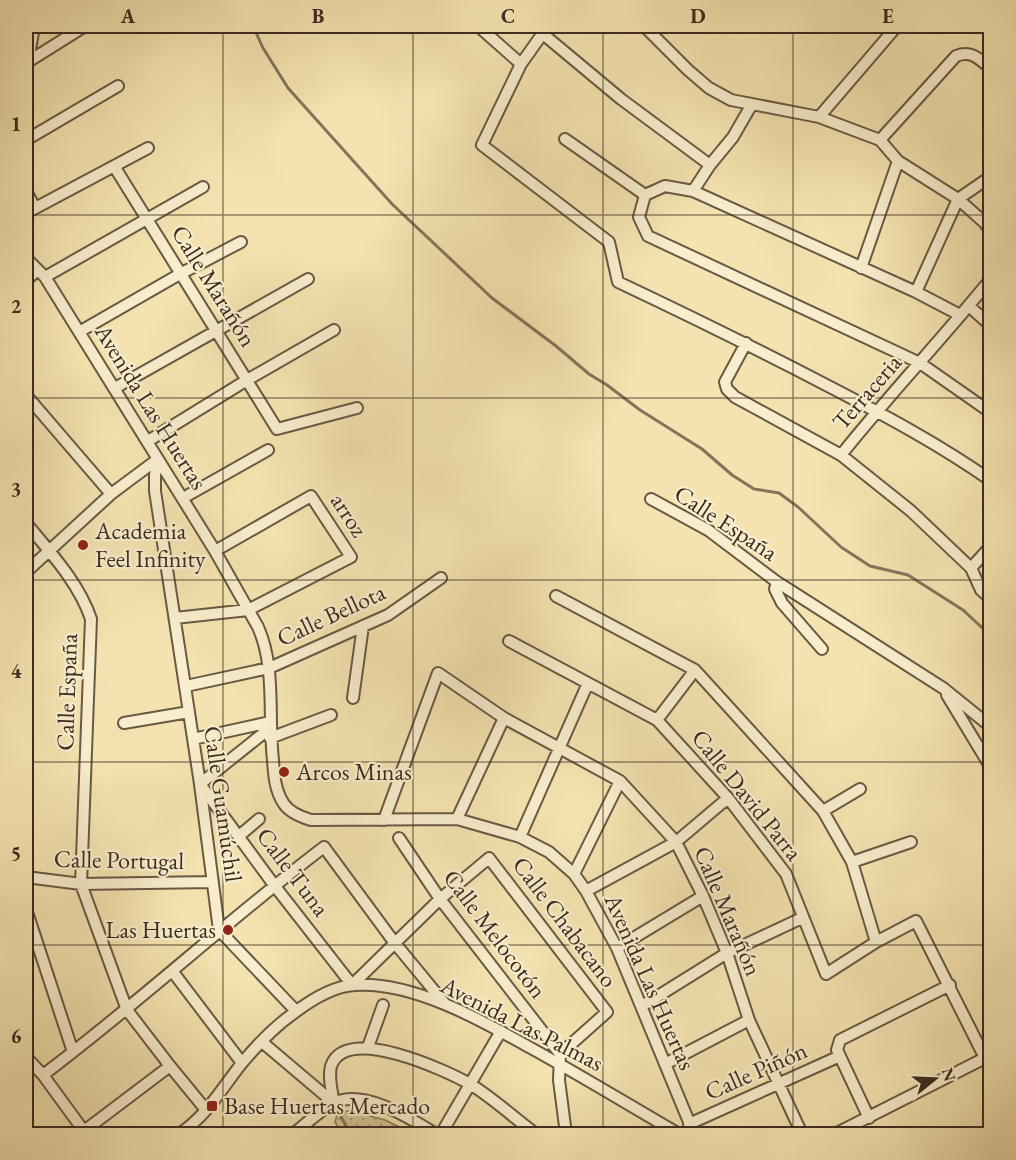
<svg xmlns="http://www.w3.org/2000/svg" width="1016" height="1160" font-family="'EB Garamond',serif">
<defs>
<pattern id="grass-dots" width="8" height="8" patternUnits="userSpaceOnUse" patternTransform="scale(1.5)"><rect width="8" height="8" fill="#d5c497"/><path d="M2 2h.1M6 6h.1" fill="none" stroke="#ae9f7b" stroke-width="1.8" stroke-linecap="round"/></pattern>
</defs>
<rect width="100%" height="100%" fill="#f4e3b0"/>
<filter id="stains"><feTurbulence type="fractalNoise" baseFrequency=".00333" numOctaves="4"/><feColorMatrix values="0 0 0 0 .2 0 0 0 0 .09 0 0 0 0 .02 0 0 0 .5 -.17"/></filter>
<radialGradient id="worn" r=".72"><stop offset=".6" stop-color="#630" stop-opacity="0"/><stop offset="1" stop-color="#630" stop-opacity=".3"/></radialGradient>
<path fill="url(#grass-dots)" stroke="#88785b" stroke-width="1.5" d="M 350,1111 L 385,1120 L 414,1134 L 342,1134 L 335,1122 L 338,1112 Z"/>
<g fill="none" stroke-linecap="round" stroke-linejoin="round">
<path stroke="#847459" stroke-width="3" d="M 253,26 L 263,48 L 288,88 L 392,204 L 492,298 L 556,346 L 589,374 L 607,385 L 640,410 L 702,449 L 732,475 L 754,489 L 779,493 L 798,507 L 841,547 L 870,566 L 908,575 L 963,610 L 990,635
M 341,1117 L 351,1134"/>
<defs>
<path id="minor" d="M 478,26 L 521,64
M 548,26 L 521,64 L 482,145 L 609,242 L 618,282 C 690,316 761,351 832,388 C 886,416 940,445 990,480
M 644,26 L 688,70 L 709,88 L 731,100 L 819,117 L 880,140 L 898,161 L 958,199 L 985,223 L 990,231
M 543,34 L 621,99 L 710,165
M 28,62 L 34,26
M 26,63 L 85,26
M 819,117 L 897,26
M 565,139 L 645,195
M 26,140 L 118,86
M 880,140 L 956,56 C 972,50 979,59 990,68
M 114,166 L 277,429 L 357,408
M 26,191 L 35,208
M 693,191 L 710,165 L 733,137 L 752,104
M 26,213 L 148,148
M 26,258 L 45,277 L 215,551 L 258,627 C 276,667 268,716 273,760 C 274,775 275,791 284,804 C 290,813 301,817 311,820 L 457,819 L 520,837 L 549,852 L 574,874 L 586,891 L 617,948 L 694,1134
M 861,268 L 898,161
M 45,277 L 203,187
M 26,280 L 37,271
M 916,292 L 958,199 L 990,177
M 969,306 L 990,325
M 960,315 L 916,292 L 693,191 L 665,186 L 645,195 L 639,217 L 648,236 L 920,363 L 990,412
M 79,332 L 180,274 L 241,242
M 746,343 L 725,382 L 727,389 L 735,397 L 841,455 L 911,511 L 971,568 L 981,590 L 990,598
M 115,388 L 308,279
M 26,395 L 111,494
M 148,441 L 247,380 L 334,330
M 841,455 C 889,395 942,339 990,280
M 158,459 L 155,475 L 155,491 L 200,784 L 219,930
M 183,498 L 268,450
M 651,499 L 708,530 L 777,582 L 943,688 L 990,726
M 26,523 C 50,552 79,583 91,619 L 81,884 L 127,1010 L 170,1066 L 206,1110
M 971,568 L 990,547
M 26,572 L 111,494 L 158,459
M 777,582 L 775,589 L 782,603 L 822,649
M 556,596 L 695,670 L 823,811 L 852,862 L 876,942
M 175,618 L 248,610 L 351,557 L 311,496 L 215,551
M 509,641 L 657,720 L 728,798 L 786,874 L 826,974 L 876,942 L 916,921 L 985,1058 L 835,1134
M 186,686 L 269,668 L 388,615 L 441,578
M 947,695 L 990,766
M 353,698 L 363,626
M 657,720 L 695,670
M 124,723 L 189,712
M 270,728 L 200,784 L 274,885 L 352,985 L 440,899 L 489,858 L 607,1012 L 560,1054 L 559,1080 L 566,1134
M 270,738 L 331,715
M 193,739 L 270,722
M 823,811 L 860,789
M 457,819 L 504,718
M 384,820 L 438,673 L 504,718 L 620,781 L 676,842 L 703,896 L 727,953 L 749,1020 L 802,1134
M 239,836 L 259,819
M 520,837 L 588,683
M 399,838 L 440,899 L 560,1054
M 852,862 L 911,842
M 574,874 L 620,781
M 26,877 L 81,884 L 212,882
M 586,891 L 676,842 L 728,798
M 26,909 L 73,1052
M 219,930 L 296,1011
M 617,948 L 703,896
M 173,972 L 242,1063
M 642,1006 L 727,953 L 802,918
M 262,1042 L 334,1103
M 368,1047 L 383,1005
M 26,1057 L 43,1075 L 86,1134
M 665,1064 L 749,1020
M 43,1075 C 140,1002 228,920 324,847 L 394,942 L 445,1004
M 334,1103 C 332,1091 328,1078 331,1066 C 346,1024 445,1070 470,1084 C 493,1098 514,1118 536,1134
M 869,1118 L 837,1050 L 840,1040 L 950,985
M 689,1124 L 840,1056
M 84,1131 L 170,1066
M 179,1134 C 206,1117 222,1088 242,1063 C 257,1045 274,1027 294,1013 C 311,1000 334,986 355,985 C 412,981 481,1020 529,1047 C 580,1075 629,1105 679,1134
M 293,1134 C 306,1124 319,1111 334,1103 C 364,1088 411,1119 436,1134
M 441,1134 L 501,1031"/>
</defs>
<use href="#minor" stroke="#695943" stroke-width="14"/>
<use href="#minor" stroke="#f8edcc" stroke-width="10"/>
</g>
<path fill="none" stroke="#3b2b1f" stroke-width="1.5" stroke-opacity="0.55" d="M 223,26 L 223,1134M 413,26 L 413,1134M 603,26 L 603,1134M 793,26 L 793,1134M 26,215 L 990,215M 26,398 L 990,398M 26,580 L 990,580M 26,762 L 990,762M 26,945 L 990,945"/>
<g fill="#8f2418" stroke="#f8edcc" stroke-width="2">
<circle cx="83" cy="545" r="6"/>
<circle cx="284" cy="772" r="6"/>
<circle cx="228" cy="930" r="6"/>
<rect x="206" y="1100" width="12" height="12" rx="3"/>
</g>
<g text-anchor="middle" stroke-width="4.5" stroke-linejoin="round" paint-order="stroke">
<g font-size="24" fill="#3b2b1f" stroke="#f8edcc">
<text transform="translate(214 286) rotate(58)" y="8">Calle Marañón</text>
<text transform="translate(867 392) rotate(-49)" y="8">Terraceria</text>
<text transform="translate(151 407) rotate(58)" y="8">Avenida Las Huertas</text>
<text transform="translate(349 515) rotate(57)" y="8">arroz</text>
<text transform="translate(726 523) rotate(33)" y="8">Calle España</text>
<text transform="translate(331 615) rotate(-25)" y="8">Calle Bellota</text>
<text transform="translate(67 692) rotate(-88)" y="8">Calle España</text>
<text transform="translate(747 795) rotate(51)" y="8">Calle David Parra</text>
<text transform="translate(223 804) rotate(82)" y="8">Calle Guamúchil</text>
<text transform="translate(119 860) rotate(1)" y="8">Calle Portugal</text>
<text transform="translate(293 872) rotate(53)" y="8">Calle Tuna</text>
<text transform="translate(728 911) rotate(67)" y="8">Calle Marañón</text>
<text transform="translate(565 922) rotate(53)" y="8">Calle Chabacano</text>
<text transform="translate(495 934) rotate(53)" y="8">Calle Melocotón</text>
<text transform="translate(650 982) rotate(66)" y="8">Avenida Las Huertas</text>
<text transform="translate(522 1024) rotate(27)" y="8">Avenida Las Palmas</text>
<text transform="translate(756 1071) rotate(-24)" y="8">Calle Piñón</text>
</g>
<g font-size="24" fill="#3b2b1f" stroke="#f8edcc" text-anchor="start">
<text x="95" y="539">Academia<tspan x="95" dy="28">Feel Infinity</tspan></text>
<text x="296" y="780">Arcos Minas</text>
<text x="216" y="938" text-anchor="end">Las Huertas</text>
<text x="224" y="1114">Base Huertas Mercado</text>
</g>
</g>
<rect width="1016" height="1160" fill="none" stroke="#f4e3b0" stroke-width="66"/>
<g transform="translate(935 1079) rotate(72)" stroke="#f8edcc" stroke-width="4.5" paint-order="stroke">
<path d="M0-4.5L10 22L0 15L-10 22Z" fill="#3b2b1f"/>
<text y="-9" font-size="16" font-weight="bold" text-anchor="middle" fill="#3b2b1f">N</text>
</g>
<rect x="33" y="33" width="950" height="1094" fill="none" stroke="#3b2b1f" stroke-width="2"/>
<g font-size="20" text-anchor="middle" font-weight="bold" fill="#3b2b1f">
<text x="128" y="23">A</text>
<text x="318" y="23">B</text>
<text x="508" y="23">C</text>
<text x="698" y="23">D</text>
<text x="888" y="23">E</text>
<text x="16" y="131">1</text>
<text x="16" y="313">2</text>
<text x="16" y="496">3</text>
<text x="16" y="678">4</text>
<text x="16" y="860">5</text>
<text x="16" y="1043">6</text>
</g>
<rect width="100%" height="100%" filter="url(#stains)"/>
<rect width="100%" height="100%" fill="url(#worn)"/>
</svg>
